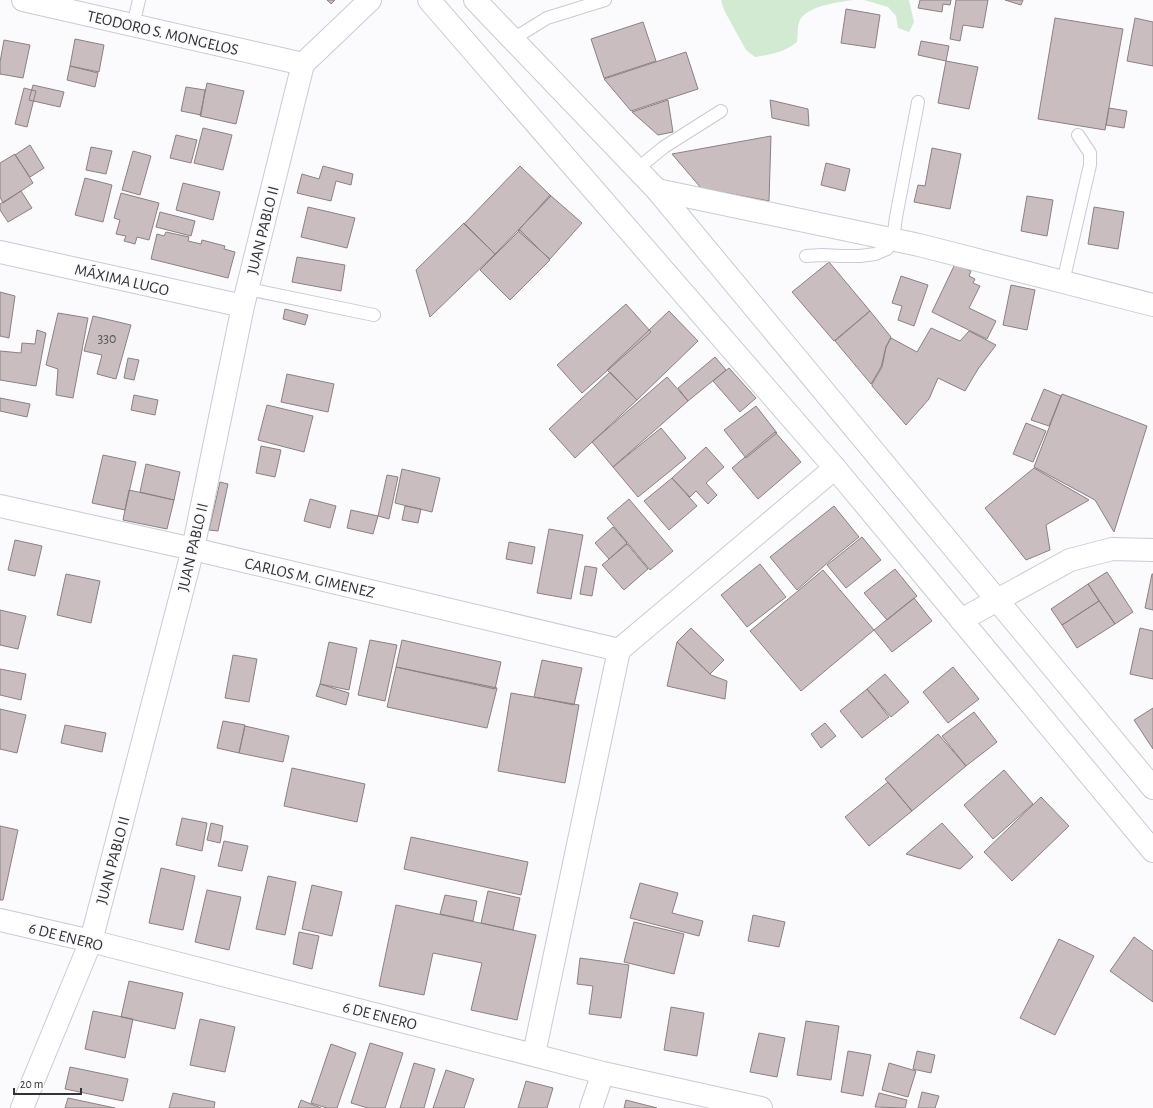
<svg xmlns="http://www.w3.org/2000/svg" width="1153" height="1108" font-family="'Alegreya Sans',sans-serif">
<rect width="100%" height="100%" fill="#fbfbfd"/>
<path fill="#d2e9d2" d="M 721,0 L 853,0 C 839,2 807,6 800,20 C 797,25 798,36 797,42 C 783,53 772,54 755,57 L 746,50 L 724,10 Z
M 864,0 L 909,0 L 914,22 L 909,32 L 898,28 L 896,16 L 888,7 Z"/>
<path fill="#c9bdc0" stroke="#8b8083" d="M 327,0 L 335,0 L 331,4 Z
M 920,0 L 951,0 L 950,5 L 943,4 L 942,12 L 918,8 Z
M 956,0 L 988,0 L 983,28 L 963,25 L 960,41 L 950,39 Z
M 1005,0 L 1023,0 L 1021,5 Z
M 846,9 L 880,15 L 875,48 L 841,43 Z
M 1055,18 L 1123,29 L 1105,130 L 1038,119 Z
M 1135,18 L 1153,22 L 1153,66 L 1127,61 Z
M 643,22 L 656,61 L 604,78 L 591,39 Z
M 75,39 L 104,45 L 99,72 L 70,66 Z
M 4,40 L 30,45 L 23,78 L 0,74 L 0,62 Z
M 921,41 L 949,46 L 946,61 L 918,55 Z
M 686,52 L 698,89 L 631,111 L 604,79 Z
M 946,61 L 978,67 L 969,109 L 938,103 Z
M 70,66 L 98,73 L 95,87 L 67,80 Z
M 207,83 L 244,91 L 236,124 L 200,116 Z
M 33,85 L 64,92 L 60,107 L 29,100 Z
M 186,87 L 205,90 L 201,115 L 181,111 Z
M 24,88 L 36,91 L 27,127 L 15,124 Z
M 668,100 L 673,132 L 658,135 L 632,112 Z
M 770,100 L 808,109 L 809,126 L 772,118 Z
M 1109,108 L 1127,111 L 1124,128 L 1106,125 Z
M 203,128 L 232,135 L 223,170 L 194,163 Z
M 176,135 L 197,140 L 191,163 L 170,158 Z
M 771,136 L 769,201 L 701,188 L 672,154 Z
M 30,145 L 44,168 L 30,177 L 15,155 Z
M 91,147 L 112,151 L 106,174 L 86,170 Z
M 932,148 L 961,154 L 950,209 L 914,202 L 918,185 L 925,186 Z
M 133,151 L 151,156 L 140,195 L 122,190 Z
M 15,154 L 33,183 L 3,203 L 0,197 L 0,163 Z
M 826,163 L 850,169 L 845,191 L 821,185 Z
M 323,166 L 353,174 L 351,185 L 336,181 L 331,201 L 297,193 L 302,174 L 319,179 Z
M 520,166 L 551,196 L 495,254 L 464,224 Z
M 85,178 L 112,185 L 103,222 L 75,215 Z
M 183,183 L 220,192 L 213,220 L 176,210 Z
M 21,191 L 32,208 L 8,222 L 0,210 L 0,204 Z
M 121,193 L 159,203 L 149,240 L 137,237 L 135,244 L 124,241 L 126,236 L 116,234 L 120,220 L 114,218 Z
M 550,195 L 582,223 L 550,259 L 518,231 Z
M 1027,196 L 1053,200 L 1047,236 L 1021,231 Z
M 308,207 L 355,218 L 347,248 L 301,237 Z
M 1094,207 L 1124,212 L 1118,249 L 1088,244 Z
M 160,212 L 195,221 L 191,236 L 156,227 Z
M 464,223 L 495,254 L 430,317 L 416,270 Z
M 520,230 L 550,260 L 510,300 L 480,270 Z
M 166,232 L 189,237 L 188,241 L 201,244 L 202,240 L 225,246 L 224,249 L 235,252 L 228,278 L 151,259 L 157,234 L 164,236 Z
M 297,257 L 345,265 L 341,291 L 292,282 Z
M 829,262 L 870,311 L 834,341 L 792,292 Z
M 955,264 L 971,271 L 969,276 L 975,279 L 973,283 L 980,286 L 969,308 L 996,321 L 987,339 L 932,312 Z
M 901,276 L 928,285 L 914,326 L 898,320 L 902,306 L 892,303 Z
M 1011,285 L 1035,290 L 1027,330 L 1003,325 Z
M 0,292 L 15,296 L 9,338 L 0,336 Z
M 626,304 L 651,332 L 582,393 L 557,365 Z
M 285,309 L 308,315 L 305,325 L 283,319 Z
M 669,311 L 698,341 L 637,400 L 607,370 Z
M 870,311 L 891,337 L 886,347 L 881,367 L 871,384 L 835,341 Z
M 58,313 L 88,318 L 73,398 L 56,395 L 58,369 L 46,365 Z
M 93,316 L 131,325 L 116,379 L 97,374 L 102,355 L 84,351 Z
M 931,328 L 960,341 L 969,331 L 996,345 L 978,369 L 965,391 L 938,378 L 929,399 L 906,425 L 872,386 L 872,384 L 882,367 L 886,347 L 891,338 L 917,352 Z
M 37,330 L 46,333 L 36,386 L 0,380 L 0,351 L 21,353 L 22,343 L 35,344 Z
M 715,357 L 726,370 L 688,401 L 678,388 Z
M 128,358 L 139,360 L 134,380 L 124,378 Z
M 729,368 L 756,398 L 740,412 L 713,381 Z
M 610,372 L 637,400 L 575,458 L 549,429 Z
M 287,374 L 334,384 L 328,412 L 281,402 Z
M 667,377 L 688,401 L 613,467 L 592,442 Z
M 1044,389 L 1061,396 L 1049,426 L 1031,420 Z
M 1062,394 L 1147,426 L 1114,532 L 1095,500 L 1034,467 Z
M 134,395 L 158,400 L 155,415 L 131,410 Z
M 0,398 L 30,404 L 27,417 L 0,411 Z
M 267,405 L 313,416 L 304,452 L 258,440 Z
M 756,406 L 777,433 L 746,458 L 724,430 Z
M 1026,423 L 1046,431 L 1033,462 L 1013,454 Z
M 661,428 L 686,458 L 638,497 L 613,467 Z
M 775,432 L 801,462 L 758,499 L 732,468 Z
M 261,446 L 281,450 L 275,477 L 256,473 Z
M 706,447 L 724,467 L 706,483 L 717,495 L 708,504 L 696,491 L 690,497 L 672,478 Z
M 103,455 L 136,462 L 125,510 L 92,503 Z
M 146,464 L 180,472 L 174,500 L 140,492 Z
M 1034,468 L 1089,500 L 1046,525 L 1050,550 L 1026,560 L 985,508 Z
M 402,469 L 440,478 L 432,512 L 395,503 Z
M 387,475 L 398,477 L 389,519 L 378,516 Z
M 672,478 L 697,506 L 669,530 L 644,501 Z
M 220,482 L 228,484 L 218,531 L 209,530 Z
M 129,490 L 174,500 L 167,529 L 123,520 Z
M 310,499 L 336,506 L 330,528 L 304,521 Z
M 629,499 L 673,551 L 650,570 L 607,518 Z
M 405,506 L 421,509 L 418,523 L 402,520 Z
M 834,506 L 859,537 L 833,558 L 797,590 L 770,557 Z
M 351,510 L 378,516 L 373,534 L 347,528 Z
M 613,527 L 627,543 L 609,559 L 595,543 Z
M 549,529 L 583,535 L 571,599 L 537,593 Z
M 862,537 L 881,560 L 846,588 L 827,565 Z
M 15,540 L 42,546 L 35,576 L 8,570 Z
M 509,542 L 535,547 L 532,564 L 506,559 Z
M 627,544 L 648,569 L 624,590 L 602,565 Z
M 760,564 L 786,597 L 747,627 L 721,595 Z
M 585,566 L 597,568 L 592,596 L 580,594 Z
M 895,569 L 917,596 L 887,620 L 864,593 Z
M 823,570 L 874,630 L 801,691 L 750,631 Z
M 1107,572 L 1133,612 L 1115,624 L 1088,584 Z
M 66,574 L 100,581 L 91,623 L 57,615 Z
M 1152,574 L 1153,574 L 1153,610 L 1145,608 Z
M 1088,584 L 1099,601 L 1062,625 L 1051,609 Z
M 914,598 L 932,621 L 892,652 L 874,630 Z
M 1099,601 L 1115,624 L 1077,648 L 1062,625 Z
M 0,610 L 26,616 L 18,649 L 0,645 Z
M 691,628 L 724,660 L 710,674 L 677,642 Z
M 1140,628 L 1153,631 L 1153,679 L 1130,674 Z
M 370,640 L 397,645 L 385,701 L 358,695 Z
M 402,640 L 501,662 L 495,689 L 396,667 Z
M 329,642 L 357,648 L 349,690 L 320,684 Z
M 677,642 L 711,675 L 727,681 L 725,699 L 667,686 Z
M 233,655 L 257,659 L 249,702 L 225,698 Z
M 542,660 L 582,668 L 574,705 L 534,697 Z
M 396,667 L 497,688 L 487,728 L 387,707 Z
M 953,667 L 979,699 L 948,723 L 923,692 Z
M 0,669 L 26,674 L 21,700 L 0,695 Z
M 885,674 L 909,702 L 891,717 L 867,689 Z
M 320,684 L 349,693 L 346,705 L 316,696 Z
M 867,689 L 889,717 L 862,738 L 840,711 Z
M 511,693 L 579,705 L 565,783 L 498,771 Z
M 1153,708 L 1153,749 L 1134,720 Z
M 0,709 L 26,715 L 17,753 L 0,749 Z
M 974,712 L 997,742 L 966,766 L 942,736 Z
M 223,721 L 245,725 L 239,753 L 217,748 Z
M 825,723 L 836,736 L 821,748 L 811,734 Z
M 65,725 L 106,733 L 102,752 L 61,743 Z
M 245,726 L 289,736 L 283,762 L 239,753 Z
M 938,734 L 966,766 L 912,811 L 885,779 Z
M 292,768 L 365,784 L 357,822 L 284,806 Z
M 1004,770 L 1033,804 L 993,839 L 964,805 Z
M 888,782 L 912,811 L 869,846 L 845,817 Z
M 1041,797 L 1069,826 L 1012,881 L 984,852 Z
M 182,818 L 207,823 L 202,851 L 176,845 Z
M 211,823 L 223,826 L 220,843 L 207,840 Z
M 942,823 L 973,857 L 960,869 L 906,854 Z
M 0,826 L 18,830 L 3,900 L 0,900 Z
M 411,837 L 528,862 L 521,895 L 404,869 Z
M 224,841 L 248,846 L 242,871 L 218,866 Z
M 161,868 L 195,876 L 183,930 L 149,923 Z
M 268,876 L 296,882 L 285,935 L 256,929 Z
M 640,883 L 678,893 L 672,913 L 703,921 L 699,936 L 630,918 Z
M 312,885 L 342,892 L 332,936 L 302,929 Z
M 207,890 L 241,897 L 229,950 L 195,942 Z
M 488,891 L 520,898 L 513,930 L 481,923 Z
M 445,895 L 477,901 L 473,921 L 440,914 Z
M 396,905 L 536,935 L 517,1020 L 471,1010 L 482,963 L 433,953 L 424,995 L 379,986 Z
M 753,915 L 785,922 L 779,947 L 748,941 Z
M 634,922 L 684,934 L 674,974 L 624,962 Z
M 299,932 L 319,936 L 312,969 L 293,964 Z
M 1134,937 L 1153,951 L 1153,1002 L 1110,971 Z
M 1059,939 L 1094,956 L 1055,1035 L 1020,1018 Z
M 580,958 L 629,965 L 621,1018 L 589,1014 L 593,986 L 577,984 Z
M 129,981 L 183,993 L 175,1029 L 121,1017 Z
M 671,1007 L 704,1013 L 697,1056 L 664,1050 Z
M 93,1011 L 133,1019 L 125,1058 L 85,1049 Z
M 200,1019 L 235,1027 L 225,1072 L 190,1065 Z
M 806,1021 L 839,1026 L 831,1080 L 797,1075 Z
M 759,1033 L 785,1038 L 777,1077 L 750,1072 Z
M 370,1043 L 403,1053 L 385,1108 L 368,1108 L 351,1103 Z
M 331,1044 L 356,1053 L 337,1108 L 327,1108 L 311,1103 Z
M 848,1051 L 871,1055 L 863,1096 L 841,1092 Z
M 917,1051 L 935,1055 L 931,1073 L 913,1069 Z
M 414,1063 L 435,1069 L 424,1108 L 400,1108 Z
M 889,1063 L 916,1071 L 908,1097 L 882,1090 Z
M 70,1067 L 128,1079 L 123,1101 L 65,1089 Z
M 446,1070 L 474,1079 L 464,1108 L 433,1108 Z
M 526,1081 L 553,1088 L 547,1108 L 518,1108 Z
M 922,1092 L 939,1096 L 935,1108 L 918,1108 Z
M 173,1093 L 215,1102 L 214,1108 L 169,1108 Z
M 879,1093 L 907,1100 L 905,1108 L 875,1107 Z
M 68,1098 L 115,1108 L 65,1108 Z
M 301,1100 L 321,1108 L 298,1108 Z
M 626,1100 L 657,1108 L 624,1108 Z"/>
<g fill="none" stroke-linecap="round" stroke-linejoin="round">
<defs>
<path id="lane" d="M 133,25 L 139,0
M 513,39 L 547,18 L 605,0
M 637,169 L 664,147 L 721,111
M 806,256 L 822,255 L 841,256 L 860,256 L 875,254 L 887,249 L 893,239 L 896,217 L 918,102
M 1063,282 L 1090,165 L 1090,153 L 1078,135
M 248,289 L 374,315"/>
<path id="street" d="M 23,0 L 303,64
M 657,190 L 919,245 L 1153,305
M 0,252 L 243,306
M 0,506 L 193,549 L 619,650
M 0,920 L 91,941 L 603,1073 L 761,1108
M 534,1054 L 619,650 L 835,468
M 22,1108 L 91,941 L 193,549 L 243,306 L 303,64 L 370,0
M 591,1108 L 603,1073"/>
<path id="secondary" d="M 961,620 L 1070,560 L 1112,549 L 1153,550"/>
<path id="highway" d="M 429,0 L 835,468 L 1153,851
M 475,0 L 657,190 L 1153,788"/>
</defs>
<use href="#lane" stroke="#c8cbd5" stroke-width="14"/>
<use href="#street" stroke="#c8cbd5" stroke-width="24"/>
<use href="#secondary" stroke="#c8cbd5" stroke-width="24"/>
<use href="#highway" stroke="#c8cbd5" stroke-width="24"/>
<use href="#lane" stroke="#fff" stroke-width="12"/>
<use href="#street" stroke="#fff" stroke-width="22"/>
<use href="#secondary" stroke="#fff" stroke-width="22"/>
<use href="#highway" stroke="#fff" stroke-width="22"/>
</g>
<g text-anchor="middle" stroke-width="4" stroke-linejoin="round" paint-order="stroke">
<g font-size="14" fill="#585659">
<text x="107" y="343">330</text>
</g>
<g font-size="16" fill="#323337" stroke="#fbfbfd">
<text transform="translate(163 32) rotate(13)" y="6">TEODORO S. MONGELOS</text>
<text transform="translate(262 230) rotate(-76)" y="6">JUAN PABLO II</text>
<text transform="translate(122 279) rotate(13)" y="6">MÁXIMA LUGO</text>
<text transform="translate(192 547) rotate(-77)" y="6">JUAN PABLO II</text>
<text transform="translate(310 577) rotate(13)" y="6">CARLOS M. GIMENEZ</text>
<text transform="translate(112 860) rotate(-75)" y="6">JUAN PABLO II</text>
<text transform="translate(66 936) rotate(14)" y="6">6 DE ENERO</text>
<text transform="translate(380 1015) rotate(14)" y="6">6 DE ENERO</text>
</g>
</g>
<path d="M14 1088v6h67v-6" fill="none" stroke="#323337" stroke-width="2"/>
<text x="20" y="1088" font-size="12" fill="#323337" stroke="#fbfbfd" stroke-width="3" paint-order="stroke">20 m</text>
</svg>
